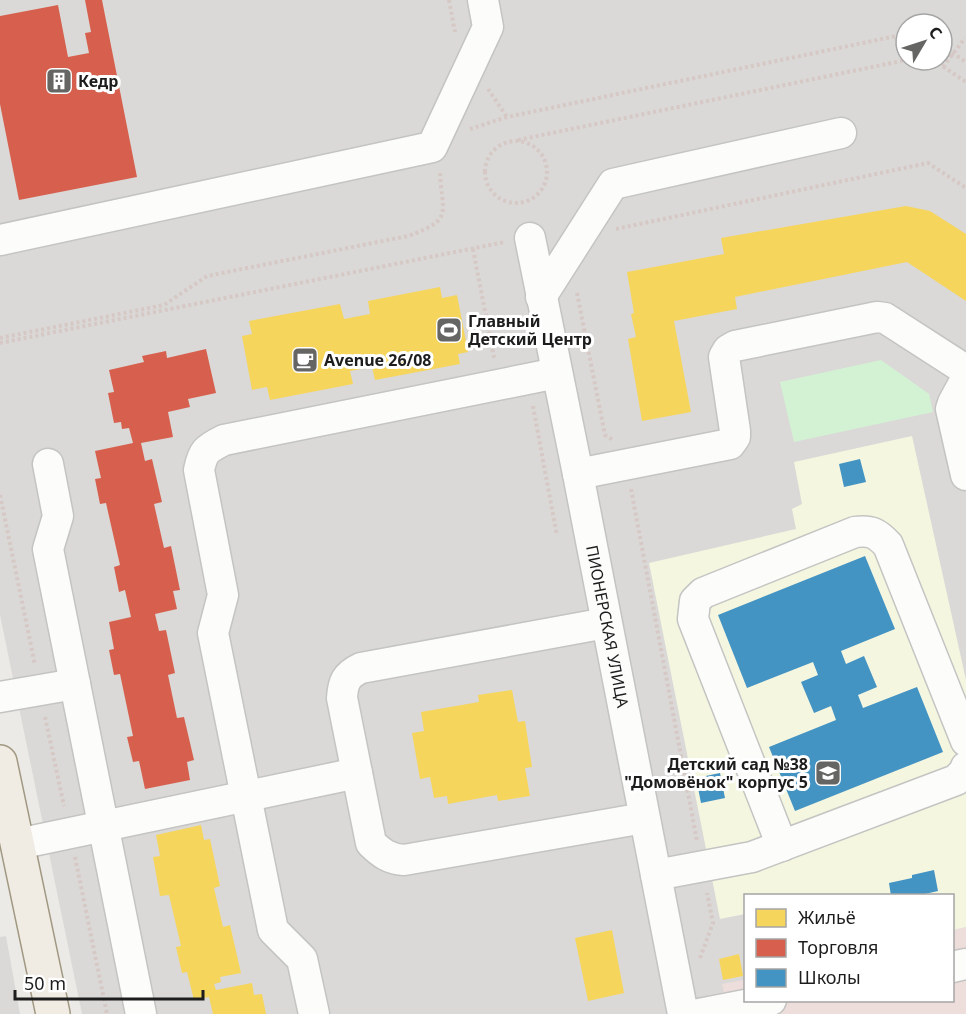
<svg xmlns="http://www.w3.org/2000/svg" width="966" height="1014" font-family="'Noto Sans',sans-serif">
<rect width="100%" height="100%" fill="#ebeae6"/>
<path fill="#dad9d7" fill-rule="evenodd" d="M 0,0 L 966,0 L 966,1014 L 82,1014 L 0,615 ZM 906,24 L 942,24 L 942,60 L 906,60 ZM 746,896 L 952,896 L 952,1000 L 746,1000 Z
M 6,936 L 20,1014 L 0,1014 L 0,937 Z"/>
<path fill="#eddedb" d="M 966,927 L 966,1014 L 712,1014 L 709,995 L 724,992 L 722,984 L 744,980 L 745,981 L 746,1000 L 952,1000 L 953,930 Z"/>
<path fill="#f5f6e0" d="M 912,436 L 966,680 L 966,927 L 953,930 L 952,896 L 746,896 L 745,914 L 720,919 L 649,563 L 796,529 L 792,509 L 802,504 L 794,462 Z"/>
<path fill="#d3f2d4" d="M 881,360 L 929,394 L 933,412 L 794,442 L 780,382 Z"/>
<path fill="#f6d55c" d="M 906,206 L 930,211 L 966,234 L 966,301 L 907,262 L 735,297 L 737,309 L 674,321 L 691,412 L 642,421 L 628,339 L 636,337 L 631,314 L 634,313 L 627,272 L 724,254 L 721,238 Z
M 440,287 L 442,298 L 457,295 L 468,352 L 458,354 L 460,364 L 375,380 L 372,367 L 350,371 L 353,384 L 270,400 L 267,387 L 252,390 L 242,336 L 252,334 L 249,321 L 340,304 L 344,319 L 370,314 L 368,301 Z
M 512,690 L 518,722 L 525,721 L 532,767 L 525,768 L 530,796 L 498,801 L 497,795 L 448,804 L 447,796 L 434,798 L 430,777 L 420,779 L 412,733 L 424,731 L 421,712 L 479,702 L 478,695 Z
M 201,825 L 204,840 L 210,839 L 220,886 L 214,888 L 223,927 L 230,925 L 241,973 L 220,977 L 221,982 L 214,984 L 216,990 L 252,983 L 254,995 L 262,994 L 266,1014 L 213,1014 L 209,997 L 194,1000 L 187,972 L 182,973 L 176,947 L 181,946 L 169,895 L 160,896 L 153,857 L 160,856 L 156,835 Z
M 612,930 L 624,993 L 588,1001 L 575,938 Z
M 739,954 L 743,976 L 723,980 L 719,959 Z"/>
<path fill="#d6604d" d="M 85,0 L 102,0 L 137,177 L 19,200 L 0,104 L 0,16 L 58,5 L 68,57 L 89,53 L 85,33 L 91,32 Z
M 206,349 L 216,393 L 188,399 L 190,407 L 168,412 L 173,437 L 141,443 L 145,461 L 152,459 L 162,502 L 154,504 L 164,548 L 171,546 L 180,590 L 173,591 L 177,609 L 155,614 L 159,631 L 166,630 L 175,673 L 168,675 L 177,718 L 184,717 L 194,760 L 187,762 L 190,780 L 145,789 L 139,761 L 133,762 L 127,737 L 133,736 L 120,674 L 114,675 L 109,650 L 114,649 L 109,622 L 131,617 L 125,590 L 119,592 L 114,567 L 120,565 L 106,503 L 100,504 L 95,479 L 101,478 L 95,451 L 133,443 L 129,428 L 122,429 L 121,422 L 114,423 L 108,393 L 114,392 L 109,370 L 144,362 L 142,356 L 166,351 L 167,358 Z"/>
<path fill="#4393c3" d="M 860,459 L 866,482 L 844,487 L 839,464 Z
M 865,556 L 895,629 L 841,651 L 846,664 L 864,656 L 877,687 L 858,695 L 863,708 L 917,687 L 943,752 L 795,811 L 769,747 L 836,720 L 831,706 L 814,713 L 801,682 L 818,675 L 813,662 L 747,688 L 718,615 Z
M 720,773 L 725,798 L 701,803 L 696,778 Z
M 934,870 L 938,891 L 916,896 L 891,896 L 889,883 L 912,878 L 912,875 Z"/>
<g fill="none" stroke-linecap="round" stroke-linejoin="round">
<defs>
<g id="minor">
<path id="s1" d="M 530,238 L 578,474 L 683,1014"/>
<path d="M 0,240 L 432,147 L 488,27 L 483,0"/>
<path d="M 541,297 L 613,184 L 841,133"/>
<path d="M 966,379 L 953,403 L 951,409 L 966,475"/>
<path d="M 48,464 L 58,516 L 48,549 L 141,1014"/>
<path d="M 578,474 L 730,444 L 735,437 L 735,431 L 724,357 L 728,350 L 735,346 L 877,317 L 885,318 L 961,367 L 966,375"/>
<path d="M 606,623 L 361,668 C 346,675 343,682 342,698 L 371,843 C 381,853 389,859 404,860 L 644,818"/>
<path d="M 0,697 L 75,684"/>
<path d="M 18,844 L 357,773"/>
<path d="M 782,846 L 693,619 L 695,601 L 703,593 L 855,532 C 871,530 877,533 888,545 L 966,741"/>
<path d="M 656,875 L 752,857 L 956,780 L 964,772 L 966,767"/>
<path d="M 952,967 L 966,964"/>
<path d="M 314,1014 L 302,959 L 273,930 L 213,633 L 223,595 L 199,470 C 203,451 206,449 224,440 L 557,373"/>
<path d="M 699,1014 L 771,1000"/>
</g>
<path id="major" d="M 0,762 L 53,1014"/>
</defs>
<use href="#minor" stroke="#c4c4c2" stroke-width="33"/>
<use href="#major" stroke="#a19882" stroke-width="36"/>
<path stroke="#d6c8c5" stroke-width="4" stroke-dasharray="3 3" stroke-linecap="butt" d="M 449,0 L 455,32
M 942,46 L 966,62
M 933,60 L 966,82
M 943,67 L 965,38
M 488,89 L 507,117
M 470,129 L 507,117 L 906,34
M 518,140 L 906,60
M485 172a31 31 0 1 1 62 0a31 31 0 1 1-62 0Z
M 616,229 L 928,163 L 966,188
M 473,249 L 494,358
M 577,293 L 605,435 L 613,440
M 0,338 L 164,305 L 207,276 L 408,236 C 456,219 441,212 440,171
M 0,343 L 505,242
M 533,406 L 557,536
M 631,489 L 697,841
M 0,495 L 35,665
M 45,717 L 64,806
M 75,857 L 107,1014
M 700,958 L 713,923 L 707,893"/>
<use href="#minor" stroke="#fcfcfb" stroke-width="30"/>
<use href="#major" stroke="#f0ebe3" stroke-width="33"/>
</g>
<defs>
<symbol id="building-square" viewBox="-11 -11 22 22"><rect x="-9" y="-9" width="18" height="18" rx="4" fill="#656563" stroke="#fff"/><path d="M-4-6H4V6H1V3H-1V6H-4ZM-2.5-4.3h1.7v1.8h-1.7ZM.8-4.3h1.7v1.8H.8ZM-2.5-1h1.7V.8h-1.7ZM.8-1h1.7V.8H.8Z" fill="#fff"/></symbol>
<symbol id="stadium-square" viewBox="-11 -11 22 22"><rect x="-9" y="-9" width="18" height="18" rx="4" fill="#656563" stroke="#fff"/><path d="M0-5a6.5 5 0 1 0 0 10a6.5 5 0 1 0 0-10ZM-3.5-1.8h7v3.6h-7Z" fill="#fff"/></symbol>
<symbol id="cafe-square" viewBox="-11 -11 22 22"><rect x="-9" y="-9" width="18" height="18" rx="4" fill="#656563" stroke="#fff"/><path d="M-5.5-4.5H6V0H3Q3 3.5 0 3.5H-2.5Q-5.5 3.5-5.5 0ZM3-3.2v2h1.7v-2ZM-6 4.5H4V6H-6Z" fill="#fff"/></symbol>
<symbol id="school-square" viewBox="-11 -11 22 22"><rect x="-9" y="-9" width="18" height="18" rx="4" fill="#656563" stroke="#fff"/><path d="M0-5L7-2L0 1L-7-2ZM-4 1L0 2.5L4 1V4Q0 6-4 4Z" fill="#fff"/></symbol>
</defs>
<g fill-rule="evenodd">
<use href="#building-square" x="44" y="66" width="30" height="30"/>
<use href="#stadium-square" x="434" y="315" width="30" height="30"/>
<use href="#cafe-square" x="290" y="345" width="30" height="30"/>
<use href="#school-square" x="813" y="758" width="30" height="30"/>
</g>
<g text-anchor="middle" stroke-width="6" stroke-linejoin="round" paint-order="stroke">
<g font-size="16" font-weight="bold" fill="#1d1d1d" stroke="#fff" text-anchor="start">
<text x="78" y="87">Кедр</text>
<text x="468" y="327">Главный<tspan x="468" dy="18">Детский Центр</tspan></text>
<text x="324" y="366">Avenue 26/08</text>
<text x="808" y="770" text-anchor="end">Детский сад №38<tspan x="808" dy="18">"Домовёнок" корпус 5</tspan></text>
</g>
<g font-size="16" fill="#1d1d1d" stroke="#fff">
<text dy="6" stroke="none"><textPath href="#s1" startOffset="396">ПИОНЕРСКАЯ УЛИЦА</textPath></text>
</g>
</g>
<rect x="744" y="894" width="210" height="108" fill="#ffffff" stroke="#a5a5a5" stroke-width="1.5"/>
<rect x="756" y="909" width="30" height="18" fill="#f6d55c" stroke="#a5a5a5" stroke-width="1.5"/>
<text x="798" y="924" font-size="18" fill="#1d1d1d">Жильё</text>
<rect x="756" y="939" width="30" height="18" fill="#d6604d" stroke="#a5a5a5" stroke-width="1.5"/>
<text x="798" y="954" font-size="18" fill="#1d1d1d">Торговля</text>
<rect x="756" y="969" width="30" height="18" fill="#4393c3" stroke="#a5a5a5" stroke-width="1.5"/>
<text x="798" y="984" font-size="18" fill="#1d1d1d">Школы</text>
<g transform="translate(924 42) rotate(51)"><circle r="28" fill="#ffffff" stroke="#a5a5a5" stroke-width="1.5"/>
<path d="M0-4.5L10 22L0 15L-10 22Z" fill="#656563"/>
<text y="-9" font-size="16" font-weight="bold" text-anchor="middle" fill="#1d1d1d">С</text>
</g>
<path d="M15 990v9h188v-9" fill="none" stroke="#1d1d1d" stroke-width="3"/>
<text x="24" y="990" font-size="18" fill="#1d1d1d" stroke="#ffffff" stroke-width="4.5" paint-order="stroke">50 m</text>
</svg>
